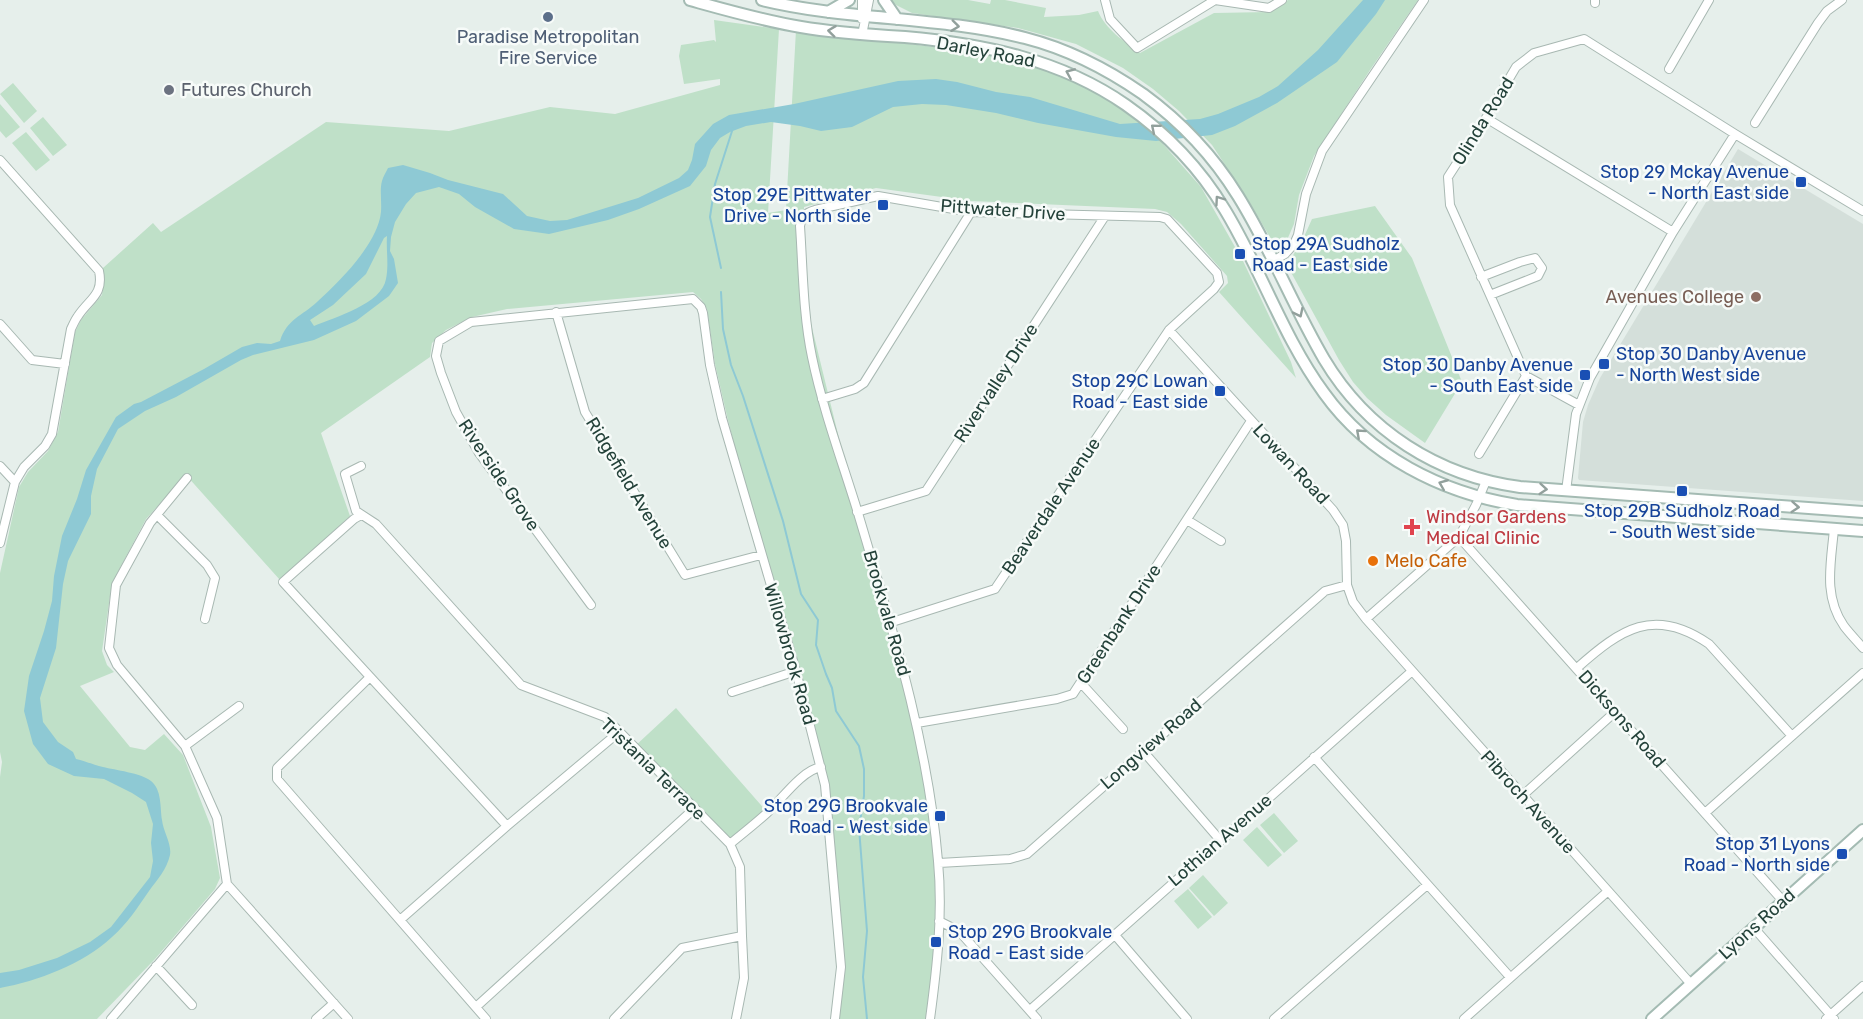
<svg xmlns="http://www.w3.org/2000/svg" width="1863" height="1019" font-family="Rubik,sans-serif">
<rect width="100%" height="100%" fill="#e6efeb"/>
<path fill="#d4dfda" d="M 1738,149 L 1863,224 L 1863,501 L 1579,480 L 1578,478 L 1583,422 L 1588,405 L 1600,378 Z"/>
<path fill="#bfe0c8" d="M 891,0 L 968,0 L 990,4 L 991,0 L 1005,0 L 1046,8 L 1044,17 L 1079,15 L 1098,11 C 1105,29 1125,42 1140,53 L 1214,13 L 1269,12 L 1288,0 L 1418,0 L 1370,70 L 1314,156 L 1299,195 L 1294,224 L 1287,240 L 1278,251 L 1247,198 L 1212,145 L 1179,111 L 1153,89 L 1123,68 L 1076,44 L 1018,28 L 912,13 L 896,5 Z
M 714,20 L 779,29 L 768,213 L 786,210 L 796,30 L 950,49 L 1015,60 L 1070,79 L 1113,103 L 1156,136 L 1201,187 L 1243,261 L 1291,362 L 1296,378 L 1219,292 L 1228,283 L 1227,276 L 1181,224 L 1167,212 L 1155,209 L 971,201 L 876,188 L 804,207 L 804,295 L 857,512 L 889,623 L 932,803 L 939,921 L 929,1019 L 839,1019 L 845,965 L 829,783 L 793,643 L 741,471 L 727,416 L 715,364 L 707,309 L 701,299 L 693,292 L 507,309 L 472,317 L 446,330 L 432,343 L 430,357 L 321,433 L 350,516 L 280,580 L 186,475 L 146,519 L 112,583 L 102,651 L 107,665 L 114,672 L 80,686 L 130,747 L 145,750 L 164,734 L 183,755 L 211,827 L 220,878 L 215,889 L 155,959 L 97,1019 L 0,1019 L 0,777 L 2,762 L 0,752 L 0,573 L 19,487 L 28,472 L 48,451 L 58,432 L 75,332 L 81,320 L 102,295 L 104,282 L 103,268 L 153,223 L 161,232 L 326,122 L 449,131 L 550,107 L 615,114 L 720,85 L 720,79 L 684,84 L 679,56 L 681,45 L 714,40 L 716,42 Z
M 13,83 L 37,111 L 24,123 L 0,94 Z
M 0,104 L 20,127 L 6,138 L 0,131 Z
M 43,117 L 67,145 L 53,156 L 30,128 Z
M 26,132 L 50,160 L 36,171 L 12,143 Z
M 1375,206 L 1412,258 L 1462,382 L 1425,443 L 1386,415 L 1367,398 L 1353,382 L 1339,360 L 1287,265 L 1303,239 L 1312,219 Z
M 676,708 L 767,812 L 730,844 L 634,747 Z
M 1274,813 L 1298,841 L 1284,853 L 1260,825 Z
M 1257,827 L 1282,855 L 1268,867 L 1243,840 Z
M 1203,875 L 1228,903 L 1214,916 L 1189,888 Z
M 1188,889 L 1212,917 L 1198,929 L 1174,901 Z"/>
<path fill="#8ec9d4" fill-rule="evenodd" d="M 1363,0 L 1385,0 L 1376,14 L 1337,62 L 1277,103 L 1235,126 L 1212,135 L 1156,141 L 1116,137 L 1038,123 L 996,113 L 946,105 L 922,104 L 893,107 L 852,127 L 821,131 L 800,126 L 771,122 L 746,126 L 730,132 L 720,138 L 711,150 L 706,166 L 690,186 L 639,209 L 608,220 L 549,234 L 514,229 L 475,207 L 459,194 L 439,187 L 416,193 L 406,204 L 395,222 L 391,237 L 390,251 L 394,259 L 398,283 L 389,296 L 356,321 L 314,340 L 253,355 L 241,360 L 176,397 L 145,411 L 118,429 L 97,469 L 91,496 L 91,514 L 68,561 L 63,584 L 56,648 L 40,698 L 43,722 L 58,742 L 73,752 L 76,759 C 85,761 94,765 103,767 C 115,770 141,773 151,781 C 162,790 160,807 162,820 C 163,831 172,844 170,855 C 167,869 157,880 149,891 C 138,907 127,924 112,937 C 83,964 38,981 0,988 L 0,973 L 19,970 L 57,958 L 90,942 L 111,927 L 150,877 L 153,861 L 151,843 L 153,824 L 146,802 L 132,793 L 104,779 L 74,776 L 48,764 L 33,744 L 24,711 L 29,676 L 44,631 L 52,601 L 54,576 L 62,536 L 77,499 L 86,470 L 116,417 L 134,404 L 141,402 L 204,369 L 242,347 L 257,343 L 271,344 L 280,341 C 287,319 302,316 317,302 C 340,281 373,248 380,218 C 383,206 379,192 382,181 C 383,177 386,172 388,168 L 403,165 L 430,173 L 448,180 L 503,194 L 527,216 L 550,221 L 567,220 L 638,198 L 679,178 L 688,170 L 692,160 L 695,144 L 713,124 L 729,115 L 794,104 L 898,81 L 936,79 L 957,82 L 996,92 L 1030,97 L 1120,124 L 1200,119 L 1218,114 L 1259,97 L 1278,86 L 1318,50 ZM 387,236 C 386,250 389,265 386,279 C 382,304 335,317 314,326 L 310,320 L 333,305 L 366,274 L 384,238 Z"/>
<g fill="none" stroke-linecap="round" stroke-linejoin="round">
<path stroke="#8ec9d4" stroke-width="2" d="M 721,268 L 710,217 L 715,184 L 733,128
M 721,292 L 723,329 L 731,365 L 743,396 L 783,521 L 801,594 L 818,620 L 816,645 L 826,674 L 832,688 L 836,711 L 859,746 L 864,769 L 864,796 L 859,828 L 867,931 L 863,977 L 867,1019"/>
<defs>
<path id="street" d="M 1105,0 L 1110,19 L 1137,48 L 1215,0 L 1269,8 L 1282,0
M 1595,3 L 1595,0
M 862,19 L 862,0
M 862,35 L 869,0
M 1669,69 L 1709,0
M 1486,118 L 1673,232
M 1755,123 L 1818,23 L 1827,11 L 1842,0
M 0,160 L 99,271 C 104,295 89,299 78,316 C 75,320 73,325 71,329 L 52,434 L 45,446 L 24,467 L 15,482 L 0,543
M 1257,270 L 1285,254 L 1294,244 L 1298,235 L 1306,194 L 1322,151 L 1424,0
M 1481,277 L 1520,262 L 1535,258 L 1542,268 L 1538,276 L 1490,295
M 556,312 L 585,412 L 685,575 L 761,555
M 0,324 L 32,360 L 65,364
M 1169,330 L 1333,510 L 1343,525 L 1346,541 L 1347,585 L 1353,602 L 1366,619 L 1691,984
M 822,399 L 855,389 L 864,383 L 971,212
M 1579,405 L 1526,376 L 1450,205 L 1448,177 L 1486,118 L 1516,67 L 1534,53 L 1584,39 L 1735,134 L 1863,211
M 1479,454 L 1526,376
M 0,466 L 15,482
M 361,466 L 345,474 L 356,511 L 376,524 L 521,685 L 605,717 L 730,844 L 740,867 L 742,936 L 744,978 L 736,1019
M 187,478 L 150,523 L 116,585 L 109,648 L 117,665 L 185,746 L 217,818 L 227,884
M 1566,491 L 1576,414 L 1590,378 L 1673,232 L 1735,134
M 857,512 L 926,491 L 1105,216
M 157,515 L 207,565 L 215,578 L 205,619
M 361,515 L 354,519 L 283,582 L 507,826
M 1187,520 L 1221,541
M 1834,529 C 1831,563 1823,596 1844,626 C 1850,634 1857,641 1863,648
M 1459,537 L 1783,901
M 591,605 L 479,453 L 456,412 L 441,373 L 436,356 L 439,341 L 471,322 L 693,299 L 701,307 L 703,313 L 710,365 L 722,418 L 796,671 L 825,785 L 841,967 L 835,1019
M 1366,619 L 1459,537 L 1476,505 L 1486,481
M 889,623 L 995,589 L 1169,330 L 1214,289 L 1219,282 L 1217,273 L 1167,219 L 1160,217 L 971,212 L 878,196 L 815,210 C 805,213 802,216 800,226 C 803,270 803,314 812,357 C 823,410 842,461 858,513 C 892,628 928,742 938,861 C 943,914 937,967 930,1019
M 1577,668 C 1621,629 1654,606 1709,644 L 1792,736
M 370,677 L 277,768 L 277,779 L 486,1019
M 1081,683 L 1123,729
M 732,692 L 796,671
M 917,723 L 1057,699 L 1073,694 L 1251,421
M 185,746 L 239,706
M 1143,751 L 1220,840
M 1314,757 L 1510,977
M 1522,796 L 1615,712
M 1705,813 L 1863,673
M 730,844 C 742,834 755,824 767,813 C 781,800 802,770 821,767
M 939,863 L 1010,859 L 1027,854 L 1325,591 L 1347,585
M 227,884 L 348,1019
M 400,920 L 507,826 L 619,732
M 939,921 L 959,931 L 1037,1019
M 1754,928 L 1834,1019
M 1114,934 L 1187,1019
M 156,966 L 192,1005
M 476,1007 L 695,808
M 1030,1010 L 1411,672
M 111,1019 L 227,884
M 316,1019 L 334,1003
M 614,1019 L 682,948 L 742,936
M 1274,1019 L 1427,885
M 1464,1019 L 1607,892
M 1826,1019 L 1863,986"/>
<path id="secondary" d="M 690,0 C 726,10 764,21 801,27 C 835,33 870,35 905,37 C 983,44 1060,59 1126,105 C 1166,133 1200,168 1225,210 C 1261,269 1283,337 1324,393 C 1369,456 1442,493 1517,505 L 1863,531
M 762,0 C 849,21 939,16 1025,38 C 1068,49 1107,69 1143,94 C 1180,121 1214,157 1238,196 C 1271,249 1293,306 1324,359 C 1367,431 1438,476 1520,487 L 1863,512
M 884,0 L 897,19
M 828,12 L 849,0
M 1652,1019 L 1863,830"/>
</defs>
<use href="#street" stroke="#a8b8b2" stroke-width="10"/>
<use href="#secondary" stroke="#a4bbb3" stroke-width="14"/>
<use href="#street" stroke="#fff" stroke-width="8"/>
<use href="#secondary" stroke="#fff" stroke-width="10"/>
</g>
<defs><path id="oneway-chevron" d="M-2-3.5L2.5 0L-2 3.5" fill="none" stroke-width="1.6" stroke-linecap="round" stroke-linejoin="round" transform="scale(1.5)"/></defs>
<g stroke="#92a09c">
<use href="#oneway-chevron" transform="translate(955 26) rotate(7)"/>
<use href="#oneway-chevron" transform="translate(832 31) rotate(-173)"/>
<use href="#oneway-chevron" transform="translate(1070 73) rotate(-157)"/>
<use href="#oneway-chevron" transform="translate(1155 128) rotate(-140)"/>
<use href="#oneway-chevron" transform="translate(1219 200) rotate(-125)"/>
<use href="#oneway-chevron" transform="translate(1299 313) rotate(64)"/>
<use href="#oneway-chevron" transform="translate(1360 433) rotate(-138)"/>
<use href="#oneway-chevron" transform="translate(1443 484) rotate(-158)"/>
<use href="#oneway-chevron" transform="translate(1543 489) rotate(5)"/>
<use href="#oneway-chevron" transform="translate(1795 507) rotate(4)"/>
</g>
<circle fill="#5c6f8a" stroke="#f7fbf9" stroke-width="2" cx="548" cy="17" r="6"/>
<circle fill="#6b7280" stroke="#f7fbf9" stroke-width="2" cx="169" cy="90" r="6"/>
<g fill="#1a4fb4" stroke="#f7fbf9" stroke-width="2">
<rect x="1795" y="176" width="12" height="12" rx="3"/>
<rect x="877" y="199" width="12" height="12" rx="3"/>
<rect x="1234" y="248" width="12" height="12" rx="3"/>
<rect x="1598" y="358" width="12" height="12" rx="3"/>
<rect x="1579" y="369" width="12" height="12" rx="3"/>
<rect x="1214" y="385" width="12" height="12" rx="3"/>
<rect x="1676" y="485" width="12" height="12" rx="3"/>
<rect x="934" y="810" width="12" height="12" rx="3"/>
<rect x="1836" y="848" width="12" height="12" rx="3"/>
<rect x="930" y="936" width="12" height="12" rx="3"/>
</g>
<circle fill="#8d6e63" stroke="#f7fbf9" stroke-width="2" cx="1756" cy="297" r="6"/>
<path fill="#e0444e" stroke="#f7fbf9" stroke-width="2" d="M1409 518h6v6h6v6h-6v6h-6v-6h-6v-6h6z"/>
<circle fill="#e8710a" stroke="#f7fbf9" stroke-width="2" cx="1373" cy="561" r="6"/>
<g text-anchor="middle" stroke-width="5" stroke-linejoin="round" paint-order="stroke">
<g font-size="18" fill="#4e5e75" stroke="#f7fbf9">
<text x="548" y="43">Paradise Metropolitan<tspan x="548" dy="21">Fire Service</tspan></text>
</g>
<g font-size="18" fill="#24423a" stroke="#f7fbf9">
<text transform="translate(986 52) rotate(11)" y="6">Darley Road</text>
<text transform="translate(1483 121) rotate(-58)" y="6">Olinda Road</text>
<text transform="translate(1003 210) rotate(4)" y="6">Pittwater Drive</text>
<text transform="translate(996 383) rotate(-57)" y="6">Rivervalley Drive</text>
<text transform="translate(1291 464) rotate(47)" y="6">Lowan Road</text>
<text transform="translate(499 475) rotate(56)" y="6">Riverside Grove</text>
<text transform="translate(629 483) rotate(59)" y="6">Ridgefield Avenue</text>
<text transform="translate(1051 506) rotate(-56)" y="6">Beaverdale Avenue</text>
<text transform="translate(887 613) rotate(74)" y="6">Brookvale Road</text>
<text transform="translate(1119 624) rotate(-57)" y="6">Greenbank Drive</text>
<text transform="translate(790 654) rotate(74)" y="6">Willowbrook Road</text>
<text transform="translate(1622 719) rotate(49)" y="6">Dicksons Road</text>
<text transform="translate(1151 744) rotate(-41)" y="6">Longview Road</text>
<text transform="translate(653 769) rotate(44)" y="6">Tristania Terrace</text>
<text transform="translate(1528 802) rotate(48)" y="6">Pibroch Avenue</text>
<text transform="translate(1220 840) rotate(-41)" y="6">Lothian Avenue</text>
<text transform="translate(1757 924) rotate(-42)" y="6">Lyons Road</text>
</g>
<g font-size="18" fill="#5b616d" stroke="#f7fbf9" text-anchor="start">
<text x="181" y="96">Futures Church</text>
</g>
<g font-size="18" fill="#164399" stroke="#f7fbf9" text-anchor="end">
<text x="1789" y="178">Stop 29 Mckay Avenue<tspan x="1789" dy="21">- North East side</tspan></text>
<text x="871" y="201">Stop 29E Pittwater<tspan x="871" dy="21">Drive - North side</tspan></text>
<text x="1252" y="250" text-anchor="start">Stop 29A Sudholz<tspan x="1252" dy="21">Road - East side</tspan></text>
<text x="1616" y="360" text-anchor="start">Stop 30 Danby Avenue<tspan x="1616" dy="21">- North West side</tspan></text>
<text x="1573" y="371">Stop 30 Danby Avenue<tspan x="1573" dy="21">- South East side</tspan></text>
<text x="1208" y="387">Stop 29C Lowan<tspan x="1208" dy="21">Road - East side</tspan></text>
<text x="1682" y="517" text-anchor="middle">Stop 29B Sudholz Road<tspan x="1682" dy="21">- South West side</tspan></text>
<text x="928" y="812">Stop 29G Brookvale<tspan x="928" dy="21">Road - West side</tspan></text>
<text x="1830" y="850">Stop 31 Lyons<tspan x="1830" dy="21">Road - North side</tspan></text>
<text x="948" y="938" text-anchor="start">Stop 29G Brookvale<tspan x="948" dy="21">Road - East side</tspan></text>
</g>
<g font-size="18" fill="#785e54" stroke="#f7fbf9" text-anchor="end">
<text x="1744" y="303">Avenues College</text>
</g>
<g font-size="18" fill="#be3a42" stroke="#f7fbf9" text-anchor="start">
<text x="1426" y="523">Windsor Gardens<tspan x="1426" dy="21">Medical Clinic</tspan></text>
</g>
<g font-size="18" fill="#c56008" stroke="#f7fbf9" text-anchor="start">
<text x="1385" y="567">Melo Cafe</text>
</g>
</g>
</svg>
